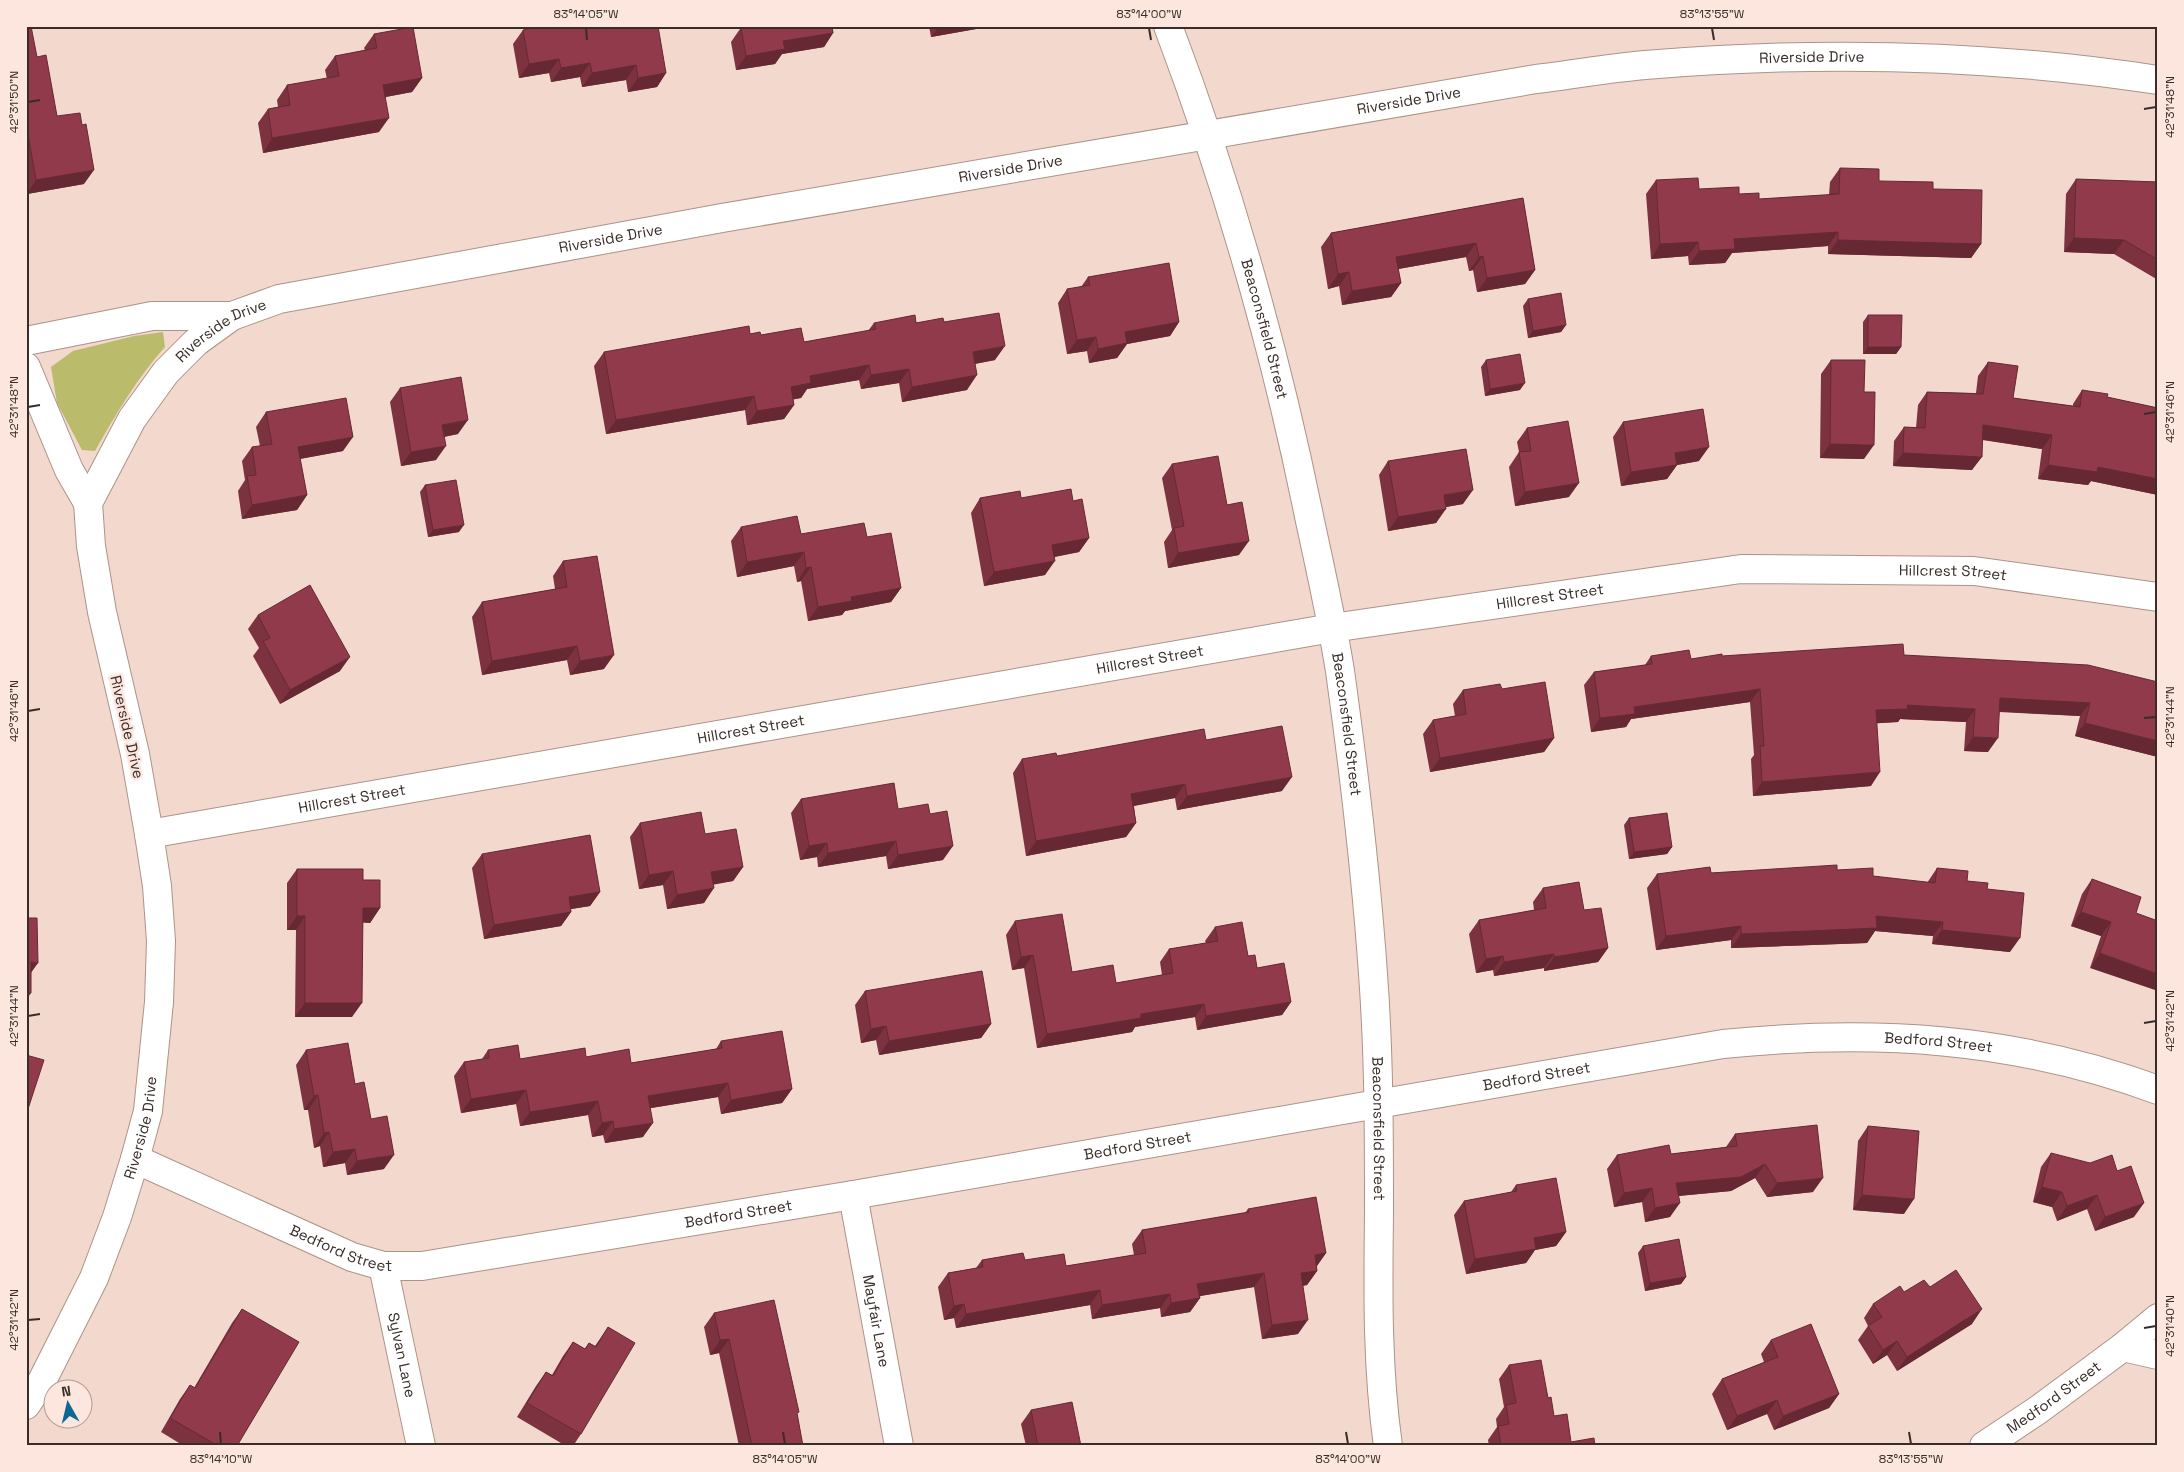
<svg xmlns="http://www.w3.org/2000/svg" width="2184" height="1472" font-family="'Space Grotesk',sans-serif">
<rect width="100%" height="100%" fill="#f3d8cd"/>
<path fill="#bbbb6c" d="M 163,332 L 165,347 C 137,378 116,414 95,451 L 82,450 L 57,403 L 51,367 L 73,351 L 134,336 Z"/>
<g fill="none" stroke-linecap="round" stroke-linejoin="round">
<defs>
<g id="street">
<path id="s1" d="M 1168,26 C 1229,187 1276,353 1310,521 C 1321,571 1332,621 1340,671 C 1354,772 1366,873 1373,974 C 1379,1054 1379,1134 1379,1214 C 1378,1292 1377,1368 1388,1446"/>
<path d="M 26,341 L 152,316 L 232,316"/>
<path d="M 26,367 L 69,470 L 88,503"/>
<path id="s2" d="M 149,834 L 1332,628 L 1741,569 L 1974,571 L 2158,597"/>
<path id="s3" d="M 135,1159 L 352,1257 L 383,1266 L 422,1266 L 853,1195 L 1723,1044 C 1874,1029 2014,1037 2158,1090"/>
<path id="s4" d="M 853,1195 L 899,1446"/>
<path id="s5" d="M 383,1266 L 421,1446"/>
<path d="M 2123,1347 L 2158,1355"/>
<path id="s6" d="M 26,1405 L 42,1381 L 94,1278 L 117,1217 L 135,1159 L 148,1111 L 159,1002 L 161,941 L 157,886 L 149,834 L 135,754 L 102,612 L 91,546 L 88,503 L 132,419 L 166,372 L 196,342 L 232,316 L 279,299 L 722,218 L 1536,79 C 1572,75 1608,68 1645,65 C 1815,51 1988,54 2158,80"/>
<path id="s7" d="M 1984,1446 L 2038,1410 L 2123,1347 L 2158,1318"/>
</g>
</defs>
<use href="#street" stroke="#ac9388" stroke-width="30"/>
<use href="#street" stroke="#fff" stroke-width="28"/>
</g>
<path fill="#7d3240" d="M 26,26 L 57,116 L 84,184 L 27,194 Z
M 740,26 L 832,26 L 833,33 L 824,47 L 782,54 L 775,64 L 736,70 L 731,42 L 740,29 Z
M 929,26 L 993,26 L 931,37 Z
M 523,30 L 666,73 L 657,87 L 628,92 L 626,80 L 582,87 L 580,77 L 551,82 L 549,73 L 519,78 L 513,44 Z
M 374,34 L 422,78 L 412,92 L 386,97 L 379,132 L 263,153 L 258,123 L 268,109 L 278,107 L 277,100 L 287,85 L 327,79 L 325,70 L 335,56 L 365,50 L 364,48 Z
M 1840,168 L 1879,181 L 1933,189 L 1981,244 L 1971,258 L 1828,254 L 1828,246 L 1732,253 L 1725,263 L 1689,265 L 1688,256 L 1651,259 L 1646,194 L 1656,180 L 1699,189 L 1739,194 L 1759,199 L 1829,195 L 1830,182 Z
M 2076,179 L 2158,182 L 2158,280 L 2114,254 L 2064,252 L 2066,194 Z
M 1523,198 L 1535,270 L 1525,284 L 1477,292 L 1473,270 L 1469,271 L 1466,257 L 1398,269 L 1401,283 L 1391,297 L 1342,305 L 1339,286 L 1328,289 L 1321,247 L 1331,233 Z
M 1088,277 L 1179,322 L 1170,336 L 1127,344 L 1117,358 L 1089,363 L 1087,351 L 1067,354 L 1058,303 L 1067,289 L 1081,287 Z
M 1528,299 L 1566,325 L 1561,332 L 1528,338 L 1523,306 Z
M 1868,315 L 1901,347 L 1896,354 L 1863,354 L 1863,322 Z
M 944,322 L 995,360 L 975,364 L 967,390 L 902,402 L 899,383 L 861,389 L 859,380 L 807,389 L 801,398 L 793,399 L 794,405 L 784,419 L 747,425 L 745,410 L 606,434 L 594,366 L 604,352 L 750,334 L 761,335 L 804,342 L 868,331 L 874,323 Z
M 1486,360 L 1520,390 L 1485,396 L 1481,367 Z
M 1831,360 L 1864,459 L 1820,458 L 1821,374 Z
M 1988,362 L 2013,398 L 2073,406 L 2073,404 L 2082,390 L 2107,397 L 2158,408 L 2158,495 L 2091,481 L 2088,485 L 2038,479 L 2042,449 L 1982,440 L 1972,470 L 1893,466 L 1894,441 L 1904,427 L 1916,428 L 1918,405 L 1927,392 L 1976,393 L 1978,376 Z
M 400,388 L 458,434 L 444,437 L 436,460 L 401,466 L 390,402 Z
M 266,412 L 343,451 L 300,459 L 307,495 L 297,510 L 242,519 L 238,491 L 245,480 L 242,461 L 252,447 L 260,446 L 256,427 Z
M 1623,422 L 1699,461 L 1677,465 L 1667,479 L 1621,486 L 1613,437 Z
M 1527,428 L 1569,497 L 1515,506 L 1509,467 L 1519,452 L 1517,442 Z
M 1388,461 L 1463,504 L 1446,507 L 1436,523 L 1388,531 L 1379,475 Z
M 1172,464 L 1239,555 L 1168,568 L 1164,542 L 1172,530 L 1162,478 Z
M 425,485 L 459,532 L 428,537 L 420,492 Z
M 980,498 L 1021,498 L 1073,501 L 1089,538 L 1079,552 L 1055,557 L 1045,575 L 984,586 L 971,513 Z
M 741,527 L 801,534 L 867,537 L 901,588 L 891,602 L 845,611 L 842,615 L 808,621 L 801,581 L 797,582 L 794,566 L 737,577 L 731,541 Z
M 563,561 L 604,669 L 570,675 L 567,660 L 482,675 L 472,617 L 482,602 L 555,589 L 553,576 Z
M 258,615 L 340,671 L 280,704 L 253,656 L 259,648 L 248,629 Z
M 1904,655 L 2158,692 L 2158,757 L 2075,736 L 2080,716 L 1999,712 L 1988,752 L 1964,751 L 1966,722 L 1900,719 L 1898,722 L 1877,723 L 1871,786 L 1753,796 L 1751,759 L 1754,755 L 1750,702 L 1631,719 L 1626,727 L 1591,732 L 1584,685 L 1594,672 L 1645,665 L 1651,656 L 1691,659 L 1722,656 Z
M 1463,690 L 1554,738 L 1544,752 L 1430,772 L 1423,734 L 1433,720 L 1455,716 L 1453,704 Z
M 1206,740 L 1282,791 L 1177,810 L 1175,798 L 1134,806 L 1136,823 L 1126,837 L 1026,856 L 1013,773 L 1022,759 L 1057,756 Z
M 801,799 L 898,809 L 930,814 L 943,860 L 888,869 L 886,856 L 818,867 L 817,857 L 800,860 L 791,813 Z
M 1629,818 L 1672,847 L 1667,854 L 1629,859 L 1624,825 Z
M 640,823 L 705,834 L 743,867 L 733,881 L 713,884 L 704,903 L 667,909 L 663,885 L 639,889 L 630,837 Z
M 482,854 L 600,892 L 590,906 L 571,909 L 571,912 L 561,926 L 484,939 L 472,868 Z
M 1937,868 L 1987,889 L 2010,952 L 1932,944 L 1933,936 L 1875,931 L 1867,943 L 1731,948 L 1731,940 L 1656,950 L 1647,888 L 1657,874 L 1837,870 L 1873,876 L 1927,883 Z
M 297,869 L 363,880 L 380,908 L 370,923 L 363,922 L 352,1017 L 295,1017 L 296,930 L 287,930 L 287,883 Z
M 2092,879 L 2136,913 L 2090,968 L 2101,936 L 2071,926 L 2082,894 Z
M 1543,888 L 1584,910 L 1608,948 L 1598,962 L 1544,971 L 1544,968 L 1494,976 L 1493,970 L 1476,973 L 1469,934 L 1479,920 L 1534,910 L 1533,902 Z
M 1015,921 L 1072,972 L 1116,983 L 1162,975 L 1160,962 L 1169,949 L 1206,943 L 1205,941 L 1215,927 L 1248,956 L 1257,968 L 1291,1002 L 1282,1015 L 1197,1030 L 1195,1017 L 1135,1027 L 1132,1032 L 1037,1048 L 1024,968 L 1012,970 L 1006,935 Z
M 865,991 L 991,1024 L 981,1038 L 879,1055 L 876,1040 L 861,1043 L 855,1005 Z
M 721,1041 L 792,1089 L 782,1103 L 721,1114 L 718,1097 L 651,1108 L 643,1137 L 605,1143 L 603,1135 L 592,1137 L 588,1115 L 520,1126 L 516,1104 L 461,1113 L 454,1076 L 464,1062 L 482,1059 L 488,1050 L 520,1059 L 586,1057 L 631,1063 L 716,1049 Z
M 306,1050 L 355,1084 L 371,1119 L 384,1169 L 347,1175 L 345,1163 L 323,1167 L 320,1146 L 314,1148 L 308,1110 L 304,1110 L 296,1065 Z
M 1868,1126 L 1904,1214 L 1853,1210 L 1858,1141 Z
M 1735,1134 L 1813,1192 L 1767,1197 L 1755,1178 L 1731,1191 L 1679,1196 L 1670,1217 L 1645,1222 L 1642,1202 L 1614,1207 L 1607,1169 L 1617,1155 L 1671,1154 L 1726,1147 Z
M 2051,1153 L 2134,1217 L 2095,1231 L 2087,1209 L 2057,1221 L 2052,1207 L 2033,1202 L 2041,1167 Z
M 1516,1185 L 1566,1232 L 1556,1246 L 1535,1250 L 1526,1263 L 1466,1274 L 1454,1215 L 1464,1201 L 1511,1192 Z
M 1248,1209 L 1326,1253 L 1317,1266 L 1317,1271 L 1307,1285 L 1303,1286 L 1298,1334 L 1262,1339 L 1254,1287 L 1200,1296 L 1200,1298 L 1190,1312 L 1161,1317 L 1160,1308 L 1092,1319 L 1090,1305 L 956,1328 L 954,1318 L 944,1320 L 938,1287 L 948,1273 L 976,1268 L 982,1260 L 1025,1260 L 1066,1266 L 1134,1255 L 1132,1244 L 1142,1230 L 1245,1213 Z
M 1643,1246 L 1686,1277 L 1681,1284 L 1645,1291 L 1638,1253 Z
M 1930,1287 L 1972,1324 L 1897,1371 L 1887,1355 L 1873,1364 L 1858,1340 L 1868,1326 L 1864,1318 L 1873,1304 L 1904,1292 Z
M 242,1309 L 237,1446 L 184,1446 L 161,1432 L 180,1399 L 190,1385 L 194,1388 L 232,1323 Z
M 714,1313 L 797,1415 L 803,1446 L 739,1446 L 719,1353 L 710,1355 L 704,1327 Z
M 608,1327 L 581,1434 L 573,1446 L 566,1446 L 517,1417 L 536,1386 L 546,1372 L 552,1375 L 563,1356 L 573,1342 L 585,1349 L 589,1343 L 595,1346 Z
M 1771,1340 L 1839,1394 L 1829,1408 L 1774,1430 L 1767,1414 L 1727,1430 L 1712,1394 L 1722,1379 L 1764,1362 L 1761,1354 Z
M 1509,1365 L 1548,1398 L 1554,1416 L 1571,1442 L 1595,1446 L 1489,1446 L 1488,1440 L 1497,1427 L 1496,1419 L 1504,1407 L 1499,1379 Z
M 1031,1410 L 1081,1446 L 1026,1446 L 1021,1424 Z"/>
<path fill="#662934" d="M 939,26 L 993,26 L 931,37 Z
M 833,33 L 824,47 L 782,54 L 775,64 L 736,70 L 746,56 L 783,41 Z
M 559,59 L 549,73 L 519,78 L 529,64 Z
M 590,63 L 580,77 L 551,82 L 561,68 Z
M 636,65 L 626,80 L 582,87 L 592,73 Z
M 666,73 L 657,87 L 628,92 L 638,78 Z
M 422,78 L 412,92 L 374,99 L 383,85 Z
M 389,118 L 379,132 L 263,153 L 272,138 Z
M 94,170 L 84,184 L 27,194 L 36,180 Z
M 1838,232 L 1828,246 L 1732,253 L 1725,263 L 1689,265 L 1699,251 L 1734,239 Z
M 2074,238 L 2124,240 L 2114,254 L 2064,252 Z
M 1838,240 L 1981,244 L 1971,258 L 1828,254 Z
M 1698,242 L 1688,256 L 1651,259 L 1660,244 Z
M 1476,243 L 1466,257 L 1387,271 L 1396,257 Z
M 1483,256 L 1473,270 L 1469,271 L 1479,257 Z
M 1535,270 L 1525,284 L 1477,292 L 1487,278 Z
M 1349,272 L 1339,286 L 1328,289 L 1338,274 Z
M 1401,283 L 1391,297 L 1342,305 L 1352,291 Z
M 1179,322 L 1170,336 L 1127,344 L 1117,358 L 1089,363 L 1098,349 L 1125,332 Z
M 1566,325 L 1561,332 L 1528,338 L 1533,331 Z
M 1096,337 L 1087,351 L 1067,354 L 1077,340 Z
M 1005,346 L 995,360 L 963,366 L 973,352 Z
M 1868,347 L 1901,347 L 1896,354 L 1863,354 Z
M 869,365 L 859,380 L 807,389 L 801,398 L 781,402 L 791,387 L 810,376 Z
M 909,369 L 899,383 L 861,389 L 871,375 Z
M 977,375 L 967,390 L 902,402 L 912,387 Z
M 1525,383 L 1520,390 L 1485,396 L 1490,389 Z
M 754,396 L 745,410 L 606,434 L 616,420 Z
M 794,405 L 784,419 L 747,425 L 757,411 Z
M 468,420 L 458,434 L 432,439 L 442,425 Z
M 1983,425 L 2052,435 L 2042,449 L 1973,438 Z
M 353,437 L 343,451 L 288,461 L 298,447 Z
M 1830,444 L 1874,445 L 1864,459 L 1820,458 Z
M 446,446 L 436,460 L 401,466 L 411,452 Z
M 1709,447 L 1699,461 L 1677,465 L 1667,479 L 1621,486 L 1631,472 L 1675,453 Z
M 1903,453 L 1982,457 L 1972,470 L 1893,466 Z
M 2048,465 L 2098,467 L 2158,479 L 2158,495 L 2091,481 L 2088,485 L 2038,479 Z
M 1579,483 L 1569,497 L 1515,506 L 1525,492 Z
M 1473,490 L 1463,504 L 1434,509 L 1444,495 Z
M 307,495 L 297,510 L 242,519 L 252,505 Z
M 1446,509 L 1436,523 L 1388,531 L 1398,517 Z
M 464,525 L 459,532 L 428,537 L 433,530 Z
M 1089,538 L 1079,552 L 1042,559 L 1052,545 Z
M 1249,541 L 1239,555 L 1168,568 L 1178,553 Z
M 804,552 L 794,566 L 737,577 L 747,562 Z
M 1055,561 L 1045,575 L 984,586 L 994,572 Z
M 811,567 L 801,581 L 797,582 L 806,568 Z
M 901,588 L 891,602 L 845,611 L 842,615 L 808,621 L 818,607 L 851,597 Z
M 577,646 L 567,660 L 482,675 L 492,661 Z
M 614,655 L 604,669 L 570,675 L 580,661 Z
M 350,657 L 340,671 L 280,704 L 290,690 Z
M 1760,689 L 1750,702 L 1631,719 L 1626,727 L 1591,732 L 1600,718 L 1634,707 Z
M 2000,698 L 2090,703 L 2080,716 L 1991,711 Z
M 1907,705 L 1975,709 L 1966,722 L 1900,719 L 1898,722 L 1866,724 L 1876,710 Z
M 2085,723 L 2158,741 L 2158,757 L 2075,736 Z
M 1973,737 L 1998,738 L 1988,752 L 1964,751 Z
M 1554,738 L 1544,752 L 1430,772 L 1440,758 Z
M 1880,772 L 1871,786 L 1753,796 L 1762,782 Z
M 1292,777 L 1282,791 L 1177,810 L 1187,796 Z
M 1185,784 L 1175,798 L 1122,808 L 1131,794 Z
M 1136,823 L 1126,837 L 1026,856 L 1036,841 Z
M 896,841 L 886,856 L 818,867 L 828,853 Z
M 827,843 L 817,857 L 800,860 L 809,846 Z
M 953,846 L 943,860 L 888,869 L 898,855 Z
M 1672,847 L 1667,854 L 1629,859 L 1634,852 Z
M 743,867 L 733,881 L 701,887 L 711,872 Z
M 673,871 L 663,885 L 639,889 L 649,875 Z
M 714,888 L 704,903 L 667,909 L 677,895 Z
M 600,892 L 590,906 L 559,911 L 569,897 Z
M 363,908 L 380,908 L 370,923 L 353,922 Z
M 571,912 L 561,926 L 484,939 L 494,925 Z
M 2081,912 L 2111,922 L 2101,936 L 2071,926 Z
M 297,916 L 305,916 L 296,930 L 287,930 Z
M 1876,916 L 1943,922 L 1933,936 L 1875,931 L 1867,943 L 1731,948 L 1741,934 Z
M 1741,926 L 1731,940 L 1656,950 L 1666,936 Z
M 1942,930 L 2020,938 L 2010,952 L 1932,944 Z
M 1608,948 L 1598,962 L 1544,971 L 1554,957 Z
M 2100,953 L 2158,974 L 2158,991 L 2090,968 Z
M 1554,954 L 1544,968 L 1494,976 L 1504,962 Z
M 1033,955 L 1024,968 L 1012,970 L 1021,957 Z
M 1503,956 L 1493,970 L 1476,973 L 1486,959 Z
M 31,962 L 38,963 L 28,977 Z
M 26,993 L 31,993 L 26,1000 Z
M 1291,1002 L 1282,1015 L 1197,1030 L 1206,1016 Z
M 305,1003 L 362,1003 L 352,1017 L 295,1017 Z
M 1204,1004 L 1195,1017 L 1135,1027 L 1132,1032 L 1037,1048 L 1047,1034 L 1141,1014 Z
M 991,1024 L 981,1038 L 879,1055 L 889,1041 Z
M 886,1026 L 876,1040 L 861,1043 L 871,1029 Z
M 728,1083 L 718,1097 L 639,1110 L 648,1096 Z
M 792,1089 L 782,1103 L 721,1114 L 731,1100 Z
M 526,1090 L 516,1104 L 461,1113 L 471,1099 Z
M 318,1095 L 308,1110 L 304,1110 L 314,1096 Z
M 598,1101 L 588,1115 L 520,1126 L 530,1112 Z
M 613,1121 L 603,1135 L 592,1137 L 602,1123 Z
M 653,1123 L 643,1137 L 605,1143 L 614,1129 Z
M 329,1132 L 320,1146 L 314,1148 L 324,1133 Z
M 355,1149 L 345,1163 L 323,1167 L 333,1152 Z
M 394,1155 L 384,1169 L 347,1175 L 357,1161 Z
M 1765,1164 L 1755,1178 L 1731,1191 L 1666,1197 L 1676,1183 Z
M 1823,1178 L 1813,1192 L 1767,1197 L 1777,1183 Z
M 2042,1187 L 2062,1192 L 2052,1207 L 2033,1202 Z
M 1652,1188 L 1642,1202 L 1614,1207 L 1624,1193 Z
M 1862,1195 L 1914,1199 L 1904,1214 L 1853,1210 Z
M 2097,1195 L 2087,1209 L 2057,1221 L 2067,1206 Z
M 1680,1203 L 1670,1217 L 1645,1222 L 1655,1208 Z
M 2144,1203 L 2134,1217 L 2095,1231 L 2105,1217 Z
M 1566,1232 L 1556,1246 L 1535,1250 L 1526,1263 L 1466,1274 L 1475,1259 L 1534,1238 Z
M 1326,1253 L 1316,1267 L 1315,1255 Z
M 1317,1271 L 1307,1285 L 1291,1287 L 1301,1273 Z
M 1264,1273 L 1254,1287 L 1188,1298 L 1197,1284 Z
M 1686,1277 L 1681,1284 L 1645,1291 L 1650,1283 Z
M 1100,1290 L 1090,1305 L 956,1328 L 966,1314 Z
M 1170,1294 L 1160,1308 L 1092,1319 L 1102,1305 Z
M 1200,1298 L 1190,1312 L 1161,1317 L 1171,1303 Z
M 964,1304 L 954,1318 L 944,1320 L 954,1306 Z
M 1982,1309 L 1972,1324 L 1897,1371 L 1907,1357 Z
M 1308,1320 L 1298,1334 L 1262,1339 L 1272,1325 Z
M 729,1339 L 719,1353 L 710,1355 L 720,1340 Z
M 1897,1341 L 1887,1355 L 1873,1364 L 1883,1350 Z
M 1839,1394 L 1829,1408 L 1774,1430 L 1783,1416 Z
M 1777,1400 L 1767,1414 L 1727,1430 L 1737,1416 Z"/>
<path fill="#913a4b" stroke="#662934" d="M 26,26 L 31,26 L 37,57 L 46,55 L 57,116 L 80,113 L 82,125 L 86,124 L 94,170 L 36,180 L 26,123 Z
M 542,26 L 658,26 L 666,73 L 638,78 L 636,65 L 592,73 L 590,63 L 561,68 L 559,59 L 529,64 L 523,30 Z
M 752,26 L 832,26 L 833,33 L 783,41 L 785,49 L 746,56 L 741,28 Z
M 413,27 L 422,78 L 383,85 L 389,118 L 272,138 L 268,109 L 290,105 L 287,85 L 339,76 L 335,56 L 377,48 L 374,34 Z
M 1840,168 L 1879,169 L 1879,181 L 1933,182 L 1933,189 L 1982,190 L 1981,244 L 1838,240 L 1838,232 L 1734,239 L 1735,249 L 1699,251 L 1698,242 L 1660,244 L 1656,180 L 1698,178 L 1699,189 L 1739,187 L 1739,194 L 1759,193 L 1759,199 L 1839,194 Z
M 2076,179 L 2158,182 L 2158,260 L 2124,240 L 2074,238 Z
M 1523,198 L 1535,270 L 1487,278 L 1483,256 L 1479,257 L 1476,243 L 1396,257 L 1401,283 L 1352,291 L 1349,272 L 1338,274 L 1331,233 Z
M 1169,263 L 1179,322 L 1125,332 L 1127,343 L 1098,349 L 1096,337 L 1077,340 L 1067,289 L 1090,285 L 1088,277 Z
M 1561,293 L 1566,325 L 1533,331 L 1528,299 Z
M 999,313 L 1005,346 L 973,352 L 977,375 L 912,387 L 909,369 L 871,375 L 869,365 L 810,376 L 811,383 L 791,387 L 794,405 L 757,411 L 754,396 L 616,420 L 604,352 L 749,326 L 750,334 L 760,332 L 761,335 L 801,328 L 804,342 L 876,329 L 874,323 L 915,315 L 916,323 L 943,318 L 944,322 Z
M 1868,315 L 1902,315 L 1901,347 L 1868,347 Z
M 1520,354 L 1525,383 L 1490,389 L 1486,360 Z
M 1831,360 L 1865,360 L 1864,392 L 1875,392 L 1874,445 L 1830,444 Z
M 1988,362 L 2018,366 L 2013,398 L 2080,407 L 2082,390 L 2108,394 L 2107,397 L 2158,408 L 2158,479 L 2098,467 L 2097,472 L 2048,465 L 2052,435 L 1983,425 L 1982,457 L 1903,453 L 1904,427 L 1925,428 L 1927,392 L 1983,394 Z
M 461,377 L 468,420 L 442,425 L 446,446 L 411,452 L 400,388 Z
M 346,398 L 353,437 L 298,447 L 307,495 L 252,505 L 247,476 L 256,475 L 252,447 L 272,444 L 266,412 Z
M 1703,409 L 1709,447 L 1675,453 L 1677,465 L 1631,472 L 1623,422 Z
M 1568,421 L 1579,483 L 1525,492 L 1519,452 L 1531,451 L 1527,428 Z
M 1466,449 L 1473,490 L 1444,495 L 1446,509 L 1398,517 L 1388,461 Z
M 1218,456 L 1227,505 L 1242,502 L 1249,541 L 1178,553 L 1174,528 L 1184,526 L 1172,464 Z
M 456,480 L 464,525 L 433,530 L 425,485 Z
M 1071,489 L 1073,501 L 1082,499 L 1089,538 L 1052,545 L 1055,561 L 994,572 L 980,498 L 1020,491 L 1021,498 Z
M 797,516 L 801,534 L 864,523 L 867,537 L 891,533 L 901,588 L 851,597 L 852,601 L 818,607 L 811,567 L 806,568 L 804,552 L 747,562 L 741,527 Z
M 597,556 L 614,655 L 580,661 L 577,646 L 492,661 L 482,602 L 567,587 L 563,561 Z
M 310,585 L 350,657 L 290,690 L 263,641 L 270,638 L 258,615 Z
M 1903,644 L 1904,655 L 2088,665 L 2158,682 L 2158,741 L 2085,723 L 2090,703 L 2000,698 L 1998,738 L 1973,737 L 1975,709 L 1907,705 L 1908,709 L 1876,710 L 1880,772 L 1762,782 L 1760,746 L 1764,746 L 1760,689 L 1634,707 L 1635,714 L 1600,718 L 1594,672 L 1652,664 L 1651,656 L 1689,650 L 1691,659 L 1722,654 L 1722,656 Z
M 1545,682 L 1554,738 L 1440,758 L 1433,720 L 1466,714 L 1463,690 L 1500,684 L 1502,689 Z
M 1282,726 L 1292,777 L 1187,796 L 1185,784 L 1131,794 L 1136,823 L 1036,841 L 1022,759 L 1056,753 L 1057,756 L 1204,729 L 1206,740 Z
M 894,783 L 898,809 L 928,804 L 930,814 L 947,811 L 953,846 L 898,855 L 896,841 L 828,853 L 827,843 L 809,846 L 801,799 Z
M 701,812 L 705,834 L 736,829 L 743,867 L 711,872 L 714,888 L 677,895 L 673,871 L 649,875 L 640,823 Z
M 1667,813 L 1672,847 L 1634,852 L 1629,818 Z
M 590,835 L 600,892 L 569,897 L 571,912 L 494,925 L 482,854 Z
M 1837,865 L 1837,870 L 1873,868 L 1873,876 L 1935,883 L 1937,868 L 1968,871 L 1967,881 L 1988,883 L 1987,889 L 2024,893 L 2020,938 L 1942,930 L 1943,922 L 1876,916 L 1877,928 L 1741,934 L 1741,926 L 1666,936 L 1657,874 L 1710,867 L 1711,873 Z
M 297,869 L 363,869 L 363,880 L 380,880 L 380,908 L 363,908 L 362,1003 L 305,1003 L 305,916 L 297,916 Z
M 2092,879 L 2141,897 L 2136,913 L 2158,921 L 2158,974 L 2100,953 L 2111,922 L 2081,912 Z
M 1579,882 L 1584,910 L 1601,908 L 1608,948 L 1554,957 L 1554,954 L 1504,962 L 1503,956 L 1486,959 L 1479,920 L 1546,908 L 1543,888 Z
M 1062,914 L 1072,972 L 1113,965 L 1116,983 L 1173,973 L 1169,949 L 1218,941 L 1215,927 L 1242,922 L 1248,956 L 1255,955 L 1257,968 L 1284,963 L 1291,1002 L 1206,1016 L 1204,1004 L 1141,1014 L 1141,1018 L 1047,1034 L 1033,955 L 1021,957 L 1015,921 Z
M 26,918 L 37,918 L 38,963 L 31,962 L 31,993 L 26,993 Z
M 982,971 L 991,1024 L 889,1041 L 886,1026 L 871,1029 L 865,991 Z
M 782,1031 L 792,1089 L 731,1100 L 728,1083 L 648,1096 L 653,1123 L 614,1129 L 613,1121 L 602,1123 L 598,1101 L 530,1112 L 526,1090 L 471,1099 L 464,1062 L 489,1058 L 488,1050 L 518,1045 L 520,1059 L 585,1048 L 586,1057 L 629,1049 L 631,1063 L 722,1048 L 721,1041 Z
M 348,1043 L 355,1084 L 364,1082 L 371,1119 L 387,1116 L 394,1155 L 357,1161 L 355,1149 L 333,1152 L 329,1132 L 324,1133 L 318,1095 L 314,1096 L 306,1050 Z
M 26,1055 L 44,1060 L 26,1115 Z
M 1817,1125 L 1823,1178 L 1777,1183 L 1765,1164 L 1741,1177 L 1676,1183 L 1680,1203 L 1655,1208 L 1652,1188 L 1624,1193 L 1617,1155 L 1669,1145 L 1671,1154 L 1737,1146 L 1735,1134 Z
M 1868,1126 L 1919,1131 L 1914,1199 L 1862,1195 Z
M 2051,1153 L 2090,1163 L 2112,1155 L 2117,1171 L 2131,1166 L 2144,1203 L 2105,1217 L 2097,1195 L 2067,1206 L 2062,1192 L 2042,1187 Z
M 1556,1178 L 1566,1232 L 1534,1238 L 1536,1249 L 1475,1259 L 1464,1201 L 1517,1191 L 1516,1185 Z
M 1316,1197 L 1326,1253 L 1315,1255 L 1317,1271 L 1301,1273 L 1308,1320 L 1272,1325 L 1264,1273 L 1197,1284 L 1200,1298 L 1171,1303 L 1170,1294 L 1102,1305 L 1100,1290 L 966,1314 L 964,1304 L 954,1306 L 948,1273 L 983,1267 L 982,1260 L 1023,1253 L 1025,1260 L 1064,1254 L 1066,1266 L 1146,1253 L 1142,1230 L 1249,1212 L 1248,1209 Z
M 1679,1239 L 1686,1277 L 1650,1283 L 1643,1246 Z
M 1956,1270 L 1982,1309 L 1907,1357 L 1897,1341 L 1883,1350 L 1868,1326 L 1882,1317 L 1873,1304 L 1900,1286 L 1904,1292 L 1924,1280 L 1930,1287 Z
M 774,1300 L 799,1412 L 797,1413 L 803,1446 L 752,1446 L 729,1339 L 720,1340 L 714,1313 Z
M 242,1309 L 299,1342 L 237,1446 L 218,1446 L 170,1418 L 190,1385 L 195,1388 Z
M 1811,1324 L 1839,1394 L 1783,1416 L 1777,1400 L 1737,1416 L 1722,1379 L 1778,1357 L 1771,1340 Z
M 608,1327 L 635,1343 L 581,1434 L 527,1403 L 546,1372 L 553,1376 L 573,1342 L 585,1349 L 589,1343 L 596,1347 Z
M 1541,1360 L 1548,1398 L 1551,1397 L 1554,1416 L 1567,1414 L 1571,1442 L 1594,1438 L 1595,1446 L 1501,1446 L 1498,1426 L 1509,1424 L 1506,1405 L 1516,1403 L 1509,1365 Z
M 1072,1402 L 1081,1446 L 1038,1446 L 1031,1410 Z"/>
<path fill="none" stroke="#382d29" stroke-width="2" d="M 586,28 L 587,40M 1149,28 L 1151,40M 1712,28 L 1714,40M 28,102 L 40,100M 2144,109 L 2156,107M 28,407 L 40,405M 2144,414 L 2156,412M 28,711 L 40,709M 2144,718 L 2156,717M 28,1016 L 40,1014M 2144,1023 L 2156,1021M 28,1320 L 40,1319M 2144,1328 L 2156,1326M 220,1432 L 221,1444M 783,1432 L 785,1444M 1346,1432 L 1348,1444M 1909,1432 L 1911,1444"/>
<g text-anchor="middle" stroke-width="5" stroke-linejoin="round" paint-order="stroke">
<g font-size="15" fill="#382d29" stroke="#fde6dd">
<text dy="5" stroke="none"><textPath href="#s6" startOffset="2778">Riverside Drive</textPath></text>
<text dy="5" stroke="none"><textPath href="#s6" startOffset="2372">Riverside Drive</textPath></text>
<text dy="5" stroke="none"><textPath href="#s6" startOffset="1968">Riverside Drive</textPath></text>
<text dy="5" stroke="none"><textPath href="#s6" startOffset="1562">Riverside Drive</textPath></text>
<text dy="5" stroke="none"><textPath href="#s1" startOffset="318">Beaconsfield Street</textPath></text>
<text dy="5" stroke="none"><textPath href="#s6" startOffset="1158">Riverside Drive</textPath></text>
<text dy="5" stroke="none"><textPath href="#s2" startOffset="1826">Hillcrest Street</textPath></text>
<text dy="5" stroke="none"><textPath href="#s2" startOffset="1421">Hillcrest Street</textPath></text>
<text dy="5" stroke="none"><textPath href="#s2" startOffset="1016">Hillcrest Street</textPath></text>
<text dy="5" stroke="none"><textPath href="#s1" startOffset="722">Beaconsfield Street</textPath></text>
<text transform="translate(127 727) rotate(77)" y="5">Riverside Drive</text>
<text dy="5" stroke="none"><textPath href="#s2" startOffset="611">Hillcrest Street</textPath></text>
<text dy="5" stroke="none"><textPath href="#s2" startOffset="206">Hillcrest Street</textPath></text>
<text dy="5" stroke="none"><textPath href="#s3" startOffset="1845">Bedford Street</textPath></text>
<text dy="5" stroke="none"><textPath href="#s3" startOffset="1440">Bedford Street</textPath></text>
<text dy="5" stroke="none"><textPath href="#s6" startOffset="302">Riverside Drive</textPath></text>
<text dy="5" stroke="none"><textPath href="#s1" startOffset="1128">Beaconsfield Street</textPath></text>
<text dy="5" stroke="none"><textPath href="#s3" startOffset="1035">Bedford Street</textPath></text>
<text dy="5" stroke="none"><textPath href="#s3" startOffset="630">Bedford Street</textPath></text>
<text dy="5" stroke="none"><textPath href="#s3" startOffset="225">Bedford Street</textPath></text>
<text dy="5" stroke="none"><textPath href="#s4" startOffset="128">Mayfair Lane</textPath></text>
<text dy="5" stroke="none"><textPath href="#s5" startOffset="91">Sylvan Lane</textPath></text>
<text dy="5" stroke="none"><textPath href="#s7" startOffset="85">Medford Street</textPath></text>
</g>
</g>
<rect width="2184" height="1472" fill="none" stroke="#fde6dd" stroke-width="55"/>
<g transform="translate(68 1404) rotate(352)"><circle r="24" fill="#fde6dd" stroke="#ae9c95"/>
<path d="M0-4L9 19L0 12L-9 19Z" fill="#0c6696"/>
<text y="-8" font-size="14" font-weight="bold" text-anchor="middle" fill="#382d29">N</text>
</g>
<rect x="28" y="28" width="2128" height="1416" fill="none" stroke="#382d29" stroke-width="2"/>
<g font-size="12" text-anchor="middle" fill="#382d29">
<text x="586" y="18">83°14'05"W</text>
<text x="1149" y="18">83°14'00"W</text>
<text x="1712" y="18">83°13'55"W</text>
<text transform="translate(14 102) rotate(-90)" y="4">42°31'50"N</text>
<text transform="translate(2170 107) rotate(-90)" y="4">42°31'48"N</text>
<text transform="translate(14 407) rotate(-90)" y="4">42°31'48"N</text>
<text transform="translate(2170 412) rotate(-90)" y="4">42°31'46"N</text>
<text transform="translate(14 711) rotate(-90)" y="4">42°31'46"N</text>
<text transform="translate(2170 717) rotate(-90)" y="4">42°31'44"N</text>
<text transform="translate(14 1016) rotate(-90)" y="4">42°31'44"N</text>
<text transform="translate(2170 1021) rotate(-90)" y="4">42°31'42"N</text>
<text transform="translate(14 1320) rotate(-90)" y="4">42°31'42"N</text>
<text transform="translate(2170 1326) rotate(-90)" y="4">42°31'40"N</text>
<text x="221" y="1463">83°14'10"W</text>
<text x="785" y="1463">83°14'05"W</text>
<text x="1348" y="1463">83°14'00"W</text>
<text x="1911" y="1463">83°13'55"W</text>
</g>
</svg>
